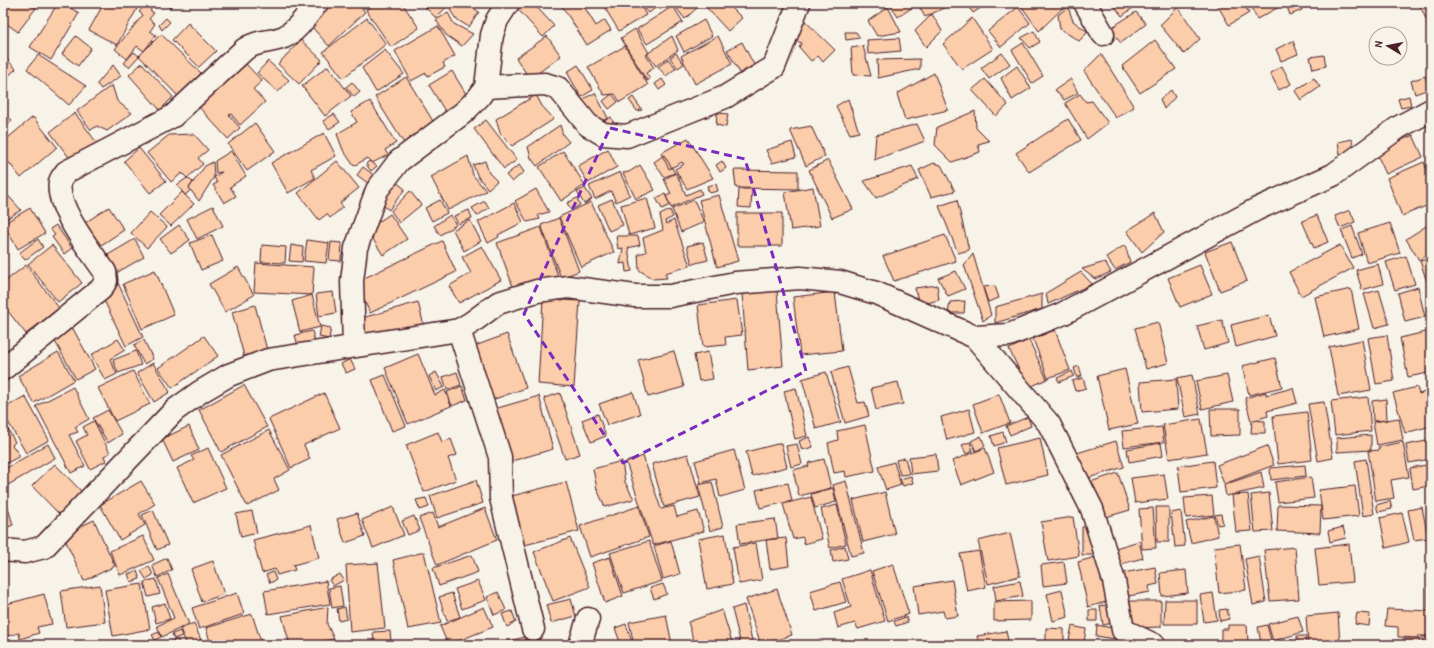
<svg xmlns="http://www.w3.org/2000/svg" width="1434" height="648" font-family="'Patrick Hand',sans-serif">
<rect width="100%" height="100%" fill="#f7f3e8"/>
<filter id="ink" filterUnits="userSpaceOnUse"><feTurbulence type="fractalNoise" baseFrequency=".025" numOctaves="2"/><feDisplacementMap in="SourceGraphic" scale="8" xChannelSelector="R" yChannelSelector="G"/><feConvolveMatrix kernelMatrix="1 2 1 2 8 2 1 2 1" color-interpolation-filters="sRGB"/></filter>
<g filter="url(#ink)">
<path fill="#fbcdaa" stroke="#4a1f2b" d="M 8,3 L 29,3 L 36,8 L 18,32 L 3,21 L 3,10 Z
M 58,3 L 62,3 L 79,13 L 51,60 L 30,47 Z
M 104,3 L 131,3 L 138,7 L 117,45 L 89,30 Z
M 147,3 L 153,6 L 150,11 L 154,13 L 149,19 L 155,24 L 150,31 L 156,35 L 144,51 L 137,46 L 127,59 L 115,49 L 143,15 L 139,12 Z
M 163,3 L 174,3 L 170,8 Z
M 333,3 L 357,3 L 365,12 L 329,46 L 310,25 Z
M 376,3 L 402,3 L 419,28 L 391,47 L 366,10 Z
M 421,3 L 450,3 L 436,18 Z
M 456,3 L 467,3 L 479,12 L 469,27 L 456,19 L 450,10 Z
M 515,3 L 533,3 L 554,26 L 543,37 L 514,5 Z
M 560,3 L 582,3 L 596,26 L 605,20 L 611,30 L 587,45 Z
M 604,3 L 639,3 L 646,15 L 619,31 L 603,5 Z
M 639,3 L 657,3 L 659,5 L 649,13 Z
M 677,3 L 702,3 L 685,19 L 674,5 Z
M 709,3 L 727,3 L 742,18 L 728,31 L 706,7 Z
M 889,3 L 919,3 L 898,17 Z
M 927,3 L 954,3 L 925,17 L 920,8 Z
M 966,3 L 988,3 L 973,13 Z
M 1021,3 L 1068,3 L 1039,31 L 1020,4 Z
M 1112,3 L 1140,3 L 1122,16 Z
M 1216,3 L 1243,3 L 1249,13 L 1229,25 Z
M 1249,3 L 1279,3 L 1281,6 L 1257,19 Z
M 1289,3 L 1299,3 L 1302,10 L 1290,15 L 1286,4 Z
M 1419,3 L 1431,3 L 1431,31 Z
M 673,6 L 683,22 L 647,44 L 637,29 Z
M 888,7 L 901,32 L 877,36 L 868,21 Z
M 1018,7 L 1030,23 L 1001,47 L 988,31 Z
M 1068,7 L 1073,21 L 1088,32 L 1079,41 L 1060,29 L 1058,15 Z
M 1178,7 L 1200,39 L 1184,54 L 1160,25 Z
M 1136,12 L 1146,24 L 1121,43 L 1109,29 Z
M 448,13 L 454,24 L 473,34 L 462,46 L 446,35 L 436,20 Z
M 932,14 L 942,31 L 926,47 L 915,31 Z
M 801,17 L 835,50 L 823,62 L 818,56 L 811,61 L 799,47 L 802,43 L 790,39 Z
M 166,18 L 170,22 L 162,30 L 159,25 Z
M 367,18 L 386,44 L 343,78 L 323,52 Z
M 972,18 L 993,49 L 962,69 L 943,44 Z
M 704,20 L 712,36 L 684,52 L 676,36 Z
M 188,23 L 216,51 L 199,67 L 172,40 Z
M 438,26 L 455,56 L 443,63 L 445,67 L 428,76 L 426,73 L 411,81 L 395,51 Z
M 635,29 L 649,53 L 646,55 L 654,68 L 646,73 L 650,79 L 647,81 L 621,38 Z
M 1034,31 L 1040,42 L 1030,48 L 1021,38 Z
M 845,32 L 856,32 L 860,38 L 846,40 Z
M 161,34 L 201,73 L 180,98 L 139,56 Z
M 76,36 L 91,48 L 78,66 L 62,54 Z
M 547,36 L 561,56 L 530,79 L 516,58 Z
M 672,36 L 678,50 L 656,66 L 647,54 Z
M 718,36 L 732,64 L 695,84 L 681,56 Z
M 899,38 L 901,51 L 868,54 L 867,40 Z
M 301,40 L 322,60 L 299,84 L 278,64 Z
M 1155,40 L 1176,69 L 1140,93 L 1122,66 Z
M 1293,41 L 1298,54 L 1281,61 L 1276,49 Z
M 742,42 L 754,65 L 740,73 L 727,50 Z
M 1023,43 L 1043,76 L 1032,83 L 1012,50 Z
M 625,46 L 648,85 L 620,102 L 615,94 L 604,95 L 588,67 Z
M 863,46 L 871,76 L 853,75 L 851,48 Z
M 385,50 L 404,74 L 376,92 L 362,68 Z
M 134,52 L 139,56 L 129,67 L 124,63 Z
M 676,53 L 684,64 L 678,68 L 670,58 Z
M 1002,53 L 1010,64 L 989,79 L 981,68 Z
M 1101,54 L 1134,107 L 1116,118 L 1084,71 Z
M 3,55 L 16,69 L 3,81 Z
M 38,55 L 86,86 L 69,105 L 27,69 Z
M 1324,55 L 1326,66 L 1313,69 L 1310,57 Z
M 668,59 L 676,68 L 666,76 L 658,67 Z
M 920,59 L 920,69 L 878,78 L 877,60 Z
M 268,61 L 289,80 L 278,92 L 257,73 Z
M 244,62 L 262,81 L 253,89 L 265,102 L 240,125 L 231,114 L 229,115 L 240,128 L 228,139 L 197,105 Z
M 142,63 L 173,97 L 160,110 L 129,75 Z
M 113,65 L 121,76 L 101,89 L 97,84 Z
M 578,65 L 593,90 L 581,97 L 567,72 Z
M 328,66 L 351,96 L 325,116 L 302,86 Z
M 1017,66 L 1031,88 L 1012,100 L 1001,78 Z
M 1282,66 L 1291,84 L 1279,90 L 1270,73 Z
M 452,71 L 471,102 L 448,116 L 429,85 Z
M 934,73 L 948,110 L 905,120 L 897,94 Z
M 1425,76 L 1429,89 L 1415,94 L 1411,81 Z
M 406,77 L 436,126 L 405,145 L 375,97 Z
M 1314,78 L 1320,87 L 1301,100 L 1295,91 Z
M 662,79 L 666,85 L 659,90 L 655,84 Z
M 985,79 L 1008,105 L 996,116 L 972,90 Z
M 1071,79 L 1078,93 L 1064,100 L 1055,90 Z
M 352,82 L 360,92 L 354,97 L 346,87 Z
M 112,85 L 117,101 L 132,113 L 107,131 L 97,126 L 91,130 L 77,111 Z
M 3,87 L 8,92 L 3,97 Z
M 1171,90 L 1175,97 L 1164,109 L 1160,99 Z
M 595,93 L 608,118 L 591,126 L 577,106 L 585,98 Z
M 612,94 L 618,102 L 609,109 L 603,101 Z
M 1080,94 L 1086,102 L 1092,101 L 1108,123 L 1087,139 L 1065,103 Z
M 536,95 L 542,106 L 554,119 L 512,146 L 501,135 L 496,119 Z
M 1409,96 L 1411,106 L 1401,108 L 1398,99 Z
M 633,97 L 642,110 L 637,111 L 629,100 Z
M 848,99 L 859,132 L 850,134 L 836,106 Z
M 370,101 L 396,143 L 385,150 L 388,155 L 372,163 L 367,158 L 354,166 L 343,150 L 337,134 L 357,122 L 351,112 Z
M 975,111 L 976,128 L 989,141 L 978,144 L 980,152 L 952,162 L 935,145 L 937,127 Z
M 3,113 L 12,120 L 3,131 Z
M 75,113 L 99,146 L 74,164 L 50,132 Z
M 717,113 L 728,114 L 726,127 L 716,125 Z
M 334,114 L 340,122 L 329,129 L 323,121 Z
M 33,117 L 57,147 L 21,178 L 3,155 L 3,142 Z
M 611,117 L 614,124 L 608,128 L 604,121 Z
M 1068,119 L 1081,140 L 1029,172 L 1016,153 Z
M 486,120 L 517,160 L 504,169 L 474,129 Z
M 255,123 L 275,151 L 247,171 L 228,144 Z
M 917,124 L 925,141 L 874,160 L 876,135 Z
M 560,125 L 563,135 L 569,142 L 537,166 L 531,158 L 528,147 Z
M 811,126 L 825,156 L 806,166 L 790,130 Z
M 1431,127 L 1431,138 L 1427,129 Z
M 324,133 L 336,156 L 311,170 L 315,178 L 288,193 L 271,163 Z
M 194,134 L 208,150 L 198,158 L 203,164 L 187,178 L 182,173 L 171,182 L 147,153 L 169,135 Z
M 1413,135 L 1423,157 L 1386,174 L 1376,152 Z
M 688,138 L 713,178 L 687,189 L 675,169 L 684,164 L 682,162 L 669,169 L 661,153 Z
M 1352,139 L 1354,151 L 1340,154 L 1338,142 Z
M 792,142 L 796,157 L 772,163 L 766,150 Z
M 139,148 L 166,181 L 150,193 L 124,161 Z
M 608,149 L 617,167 L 588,183 L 578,166 Z
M 231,151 L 246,176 L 230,187 L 236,196 L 224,203 L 213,185 L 217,183 L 214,177 L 222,172 L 216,173 L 215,161 Z
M 563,151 L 585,185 L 561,201 L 539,167 Z
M 664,155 L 675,173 L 664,177 L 654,162 Z
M 468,156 L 473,175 L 486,191 L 448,210 L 431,177 Z
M 828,160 L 853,209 L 832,218 L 809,170 Z
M 337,161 L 359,188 L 340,203 L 343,207 L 330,218 L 327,214 L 319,220 L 298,193 Z
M 369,161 L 377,166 L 371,171 L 366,164 Z
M 485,161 L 489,173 L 497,181 L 488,189 L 478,177 L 473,165 Z
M 722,161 L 726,168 L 720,172 L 716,165 Z
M 213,162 L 214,177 L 199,201 L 189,188 L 205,166 Z
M 1424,162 L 1431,180 L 1431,204 L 1402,216 L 1387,178 Z
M 934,163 L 941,165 L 955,191 L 931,197 L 919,170 Z
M 519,165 L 524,172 L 512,182 L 506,175 Z
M 640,165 L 655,190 L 636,199 L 623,173 L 629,172 Z
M 912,166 L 918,179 L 876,198 L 864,181 Z
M 363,167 L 375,176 L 369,184 L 357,175 Z
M 734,170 L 798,171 L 798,189 L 736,188 Z
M 620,172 L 630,195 L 616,202 L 611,191 L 595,199 L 589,186 Z
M 676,173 L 686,195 L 700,189 L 702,194 L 671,208 L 666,196 L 671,194 L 664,179 Z
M 187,178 L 193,182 L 189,188 L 191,190 L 185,195 L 177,185 Z
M 391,178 L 405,189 L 389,210 L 376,200 Z
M 716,184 L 718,191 L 709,193 L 707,186 Z
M 813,187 L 820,226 L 791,230 L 785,192 Z
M 585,188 L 592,199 L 584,204 L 577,192 Z
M 536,189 L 549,212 L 538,215 L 540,219 L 527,222 L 515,201 Z
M 739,189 L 752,189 L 751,208 L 738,207 Z
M 3,190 L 21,210 L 3,221 Z
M 410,191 L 421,205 L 399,223 L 391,211 Z
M 182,192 L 194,204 L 171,226 L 159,215 Z
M 665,194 L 670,205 L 662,209 L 656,198 Z
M 719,195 L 738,261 L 717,267 L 699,200 Z
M 577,198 L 580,205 L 571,210 L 567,203 Z
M 647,198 L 655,228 L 629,235 L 621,205 Z
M 612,199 L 623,225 L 609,231 L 598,205 Z
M 440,200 L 447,213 L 432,221 L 425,208 Z
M 694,200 L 704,222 L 681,232 L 672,209 Z
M 957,200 L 969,250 L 958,253 L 939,206 Z
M 485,201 L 489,208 L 477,216 L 472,208 Z
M 591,202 L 614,252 L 581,267 L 559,217 Z
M 514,203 L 523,222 L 498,235 L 499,237 L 488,243 L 478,222 Z
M 213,206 L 223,226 L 197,239 L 187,219 Z
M 109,207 L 124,230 L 95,249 L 80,226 Z
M 30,208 L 45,233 L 18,249 L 3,224 Z
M 469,210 L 472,218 L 458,224 L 454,216 Z
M 670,210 L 673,217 L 665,221 L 666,224 L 674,220 L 690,266 L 665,273 L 667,278 L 653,279 L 639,270 L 638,254 L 646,252 L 643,238 L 663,230 L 660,215 Z
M 1350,210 L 1355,222 L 1340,228 L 1335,216 Z
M 150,212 L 167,227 L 147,248 L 131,233 Z
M 737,213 L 782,213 L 782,246 L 737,246 Z
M 1155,213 L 1164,232 L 1142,252 L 1127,231 Z
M 390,214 L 407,239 L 383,255 L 367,230 Z
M 450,215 L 456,225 L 440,235 L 434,226 Z
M 1317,215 L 1328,242 L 1314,248 L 1302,221 Z
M 559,218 L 579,271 L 561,278 L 541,225 Z
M 470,220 L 481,241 L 464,251 L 453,230 Z
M 1390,223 L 1400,253 L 1367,263 L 1358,233 Z
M 1431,223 L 1431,252 L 1419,260 L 1406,239 Z
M 56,225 L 72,248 L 64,254 L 52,237 L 55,235 L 50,229 Z
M 179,225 L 190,240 L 171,253 L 160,239 Z
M 1352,226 L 1362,254 L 1352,258 L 1341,230 Z
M 541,227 L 558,276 L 515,292 L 497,243 Z
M 212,235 L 223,261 L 201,270 L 190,243 Z
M 945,235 L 956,261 L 894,281 L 883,256 Z
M 616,236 L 638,236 L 640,245 L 628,248 L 632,271 L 626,272 L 625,263 L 620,264 L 623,248 L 618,249 Z
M 38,239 L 43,247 L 25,260 L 19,253 Z
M 135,239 L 144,257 L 111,276 L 101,259 Z
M 307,240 L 329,243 L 326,263 L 304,261 Z
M 442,241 L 456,272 L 370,313 L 356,282 Z
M 331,242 L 342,243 L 341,261 L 329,260 Z
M 703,242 L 708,260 L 692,264 L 687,246 Z
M 1232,242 L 1247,281 L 1220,291 L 1205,252 Z
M 52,245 L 82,283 L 58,302 L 28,264 Z
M 262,245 L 286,247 L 285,263 L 261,262 Z
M 291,245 L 303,247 L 302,262 L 289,261 Z
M 1125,245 L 1130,262 L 1115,270 L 1106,257 Z
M 1340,245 L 1353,268 L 1301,296 L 1289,272 Z
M 482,246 L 501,280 L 459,303 L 449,286 L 471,273 L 462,257 Z
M 973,254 L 991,315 L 983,321 L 964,265 Z
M 1406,256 L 1415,284 L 1395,290 L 1386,262 Z
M 1431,258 L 1431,294 L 1420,261 Z
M 1105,262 L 1111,272 L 1095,279 L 1082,269 Z
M 256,263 L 314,267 L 312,295 L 254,292 Z
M 1378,264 L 1383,284 L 1362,290 L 1356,270 Z
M 26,265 L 59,308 L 26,334 L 3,305 L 3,283 Z
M 1200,265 L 1212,294 L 1180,307 L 1168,278 Z
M 238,267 L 254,295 L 225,312 L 209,284 Z
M 155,270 L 174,315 L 142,329 L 123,284 Z
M 956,271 L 965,289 L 948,296 L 938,278 Z
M 1081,272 L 1092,284 L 1048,304 L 1046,293 Z
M 118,283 L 143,337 L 126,346 L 100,292 Z
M 937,285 L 939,300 L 919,305 L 915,288 Z
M 995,286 L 999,298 L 988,302 L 983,287 Z
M 1418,287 L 1425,317 L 1405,322 L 1398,293 Z
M 1351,289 L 1359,329 L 1324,337 L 1315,297 Z
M 1379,290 L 1389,324 L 1374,328 L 1364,294 Z
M 777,291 L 783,366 L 748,370 L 742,294 Z
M 333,292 L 336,313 L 319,316 L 316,294 Z
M 835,292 L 842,351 L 800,355 L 793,297 Z
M 1042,294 L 1042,309 L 995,323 L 995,307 Z
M 312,295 L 320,327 L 300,332 L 292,301 Z
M 543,299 L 580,301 L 574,387 L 538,384 Z
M 737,300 L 742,335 L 725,337 L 726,345 L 703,347 L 698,305 Z
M 965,301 L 964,313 L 948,313 L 950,302 Z
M 418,302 L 424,326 L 362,344 L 355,320 Z
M 255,305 L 267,350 L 244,356 L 232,312 Z
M 1269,315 L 1275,336 L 1236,347 L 1231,325 Z
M 1222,320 L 1228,343 L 1204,350 L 1197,326 Z
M 1158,322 L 1168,363 L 1146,369 L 1135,328 Z
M 71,325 L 95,369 L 76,379 L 52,336 Z
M 321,326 L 331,328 L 329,339 L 319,337 Z
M 1055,330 L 1070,370 L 1048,378 L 1033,339 Z
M 312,331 L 315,342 L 298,346 L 295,335 Z
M 1430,331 L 1431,368 L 1427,369 L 1428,373 L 1408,377 L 1400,338 Z
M 507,334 L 526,388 L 486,402 L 467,349 Z
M 1387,335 L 1394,381 L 1376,384 L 1368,338 Z
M 204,336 L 218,356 L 172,388 L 158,368 Z
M 118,339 L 125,350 L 110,359 L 117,374 L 105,380 L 91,355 Z
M 144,340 L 153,359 L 144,364 L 134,345 Z
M 1029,340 L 1047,379 L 1028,388 L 1009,349 Z
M 1362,340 L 1371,390 L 1338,396 L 1329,347 Z
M 136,351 L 141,365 L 118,373 L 113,360 Z
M 674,351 L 684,387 L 648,397 L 638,360 Z
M 58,352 L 74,380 L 34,403 L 18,376 Z
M 708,352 L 713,379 L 699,381 L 694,355 Z
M 418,354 L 435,395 L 445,390 L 451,406 L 408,424 L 385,368 Z
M 1275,358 L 1282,387 L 1249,395 L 1242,366 Z
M 350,359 L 355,369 L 346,373 L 341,364 Z
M 153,363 L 170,392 L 154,402 L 137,373 Z
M 1079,366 L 1082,376 L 1077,378 L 1074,368 Z
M 848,367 L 858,403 L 865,402 L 869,416 L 845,423 L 831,372 Z
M 1125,369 L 1138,424 L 1109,430 L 1097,376 Z
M 133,371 L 150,404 L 115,421 L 98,388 Z
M 1072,371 L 1074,376 L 1059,382 L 1057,378 Z
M 436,372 L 444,387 L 436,391 L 429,376 Z
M 457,372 L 461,385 L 447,390 L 443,377 Z
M 826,372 L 841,422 L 816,429 L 802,379 Z
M 385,375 L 406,426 L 392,431 L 372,380 Z
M 1192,375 L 1200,414 L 1185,417 L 1177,378 Z
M 1227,375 L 1233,402 L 1202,409 L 1196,381 Z
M 1083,378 L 1086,388 L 1075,391 L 1072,381 Z
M 1176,379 L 1178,409 L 1142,412 L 1140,382 Z
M 898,382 L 903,404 L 876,410 L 871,388 Z
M 244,385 L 267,427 L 221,452 L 199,410 Z
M 462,386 L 467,400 L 452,406 L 447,392 Z
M 73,387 L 89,419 L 75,427 L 78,432 L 69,435 L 85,466 L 71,473 L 36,406 Z
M 1417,387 L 1419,394 L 1431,390 L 1431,426 L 1405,433 L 1393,393 Z
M 796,388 L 807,436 L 795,439 L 784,391 Z
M 1293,388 L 1297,403 L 1267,411 L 1268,416 L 1251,421 L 1245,398 L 1266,392 L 1266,395 Z
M 633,392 L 640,414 L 607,425 L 599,404 Z
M 324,393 L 340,428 L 304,445 L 310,459 L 291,468 L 269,419 Z
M 560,393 L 580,454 L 565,459 L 544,398 Z
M 999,394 L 1010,423 L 983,433 L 973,404 Z
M 25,396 L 49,440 L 26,453 L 3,413 L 3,409 Z
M 539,396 L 553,449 L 505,463 L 491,410 Z
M 1368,397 L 1371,431 L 1335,435 L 1331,401 Z
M 1386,399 L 1387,420 L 1373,421 L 1372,401 Z
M 1324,402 L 1333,458 L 1318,461 L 1308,404 Z
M 969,409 L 975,432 L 947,440 L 941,417 Z
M 1210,409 L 1240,409 L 1240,435 L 1211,436 Z
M 108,410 L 122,434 L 108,443 L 93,418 Z
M 1307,412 L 1312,460 L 1278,464 L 1273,416 Z
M 598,414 L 606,436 L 591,442 L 582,420 Z
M 1028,417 L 1031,426 L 1010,435 L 1006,426 Z
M 1399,418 L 1403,440 L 1377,445 L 1373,422 Z
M 1201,419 L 1207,453 L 1169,459 L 1163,425 Z
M 1252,420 L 1265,421 L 1265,433 L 1251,433 Z
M 94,421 L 110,453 L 104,456 L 106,461 L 90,469 L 76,441 L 87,435 L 83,427 Z
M 5,424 L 15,442 L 12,445 L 20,456 L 3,465 L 3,425 Z
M 865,425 L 875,471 L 846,477 L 845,471 L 834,473 L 828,443 L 838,440 L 837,431 Z
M 189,426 L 199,450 L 173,462 L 162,439 Z
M 1162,427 L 1164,442 L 1124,447 L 1122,431 Z
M 269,430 L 290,470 L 274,479 L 279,490 L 247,506 L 221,455 Z
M 438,432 L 442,442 L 451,439 L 457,455 L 448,458 L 456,480 L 424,492 L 406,445 Z
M 1003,432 L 1006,442 L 994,446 L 991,436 Z
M 1371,435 L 1371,450 L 1337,452 L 1337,438 Z
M 981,436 L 985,446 L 976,451 L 971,441 Z
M 809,437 L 813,447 L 802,450 L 799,441 Z
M 1040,438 L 1048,475 L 1006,485 L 997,448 Z
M 1431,440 L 1431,459 L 1409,463 L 1406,445 Z
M 1116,441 L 1124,467 L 1085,479 L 1077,453 Z
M 970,442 L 973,451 L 966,454 L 962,445 Z
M 1403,442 L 1409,477 L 1391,480 L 1394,498 L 1376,501 L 1368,451 L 1379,450 L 1378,447 Z
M 781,443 L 787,467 L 752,476 L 746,452 Z
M 1161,443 L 1163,456 L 1129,462 L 1127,449 Z
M 48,444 L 55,458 L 8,485 L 3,475 L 3,470 Z
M 797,444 L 802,464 L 791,467 L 786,446 Z
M 1267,446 L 1274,465 L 1224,484 L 1217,465 Z
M 208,448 L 226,488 L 193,503 L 177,468 L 194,460 L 191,456 Z
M 985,448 L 994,472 L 961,485 L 952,461 Z
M 734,450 L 745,490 L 720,497 L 716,479 L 701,483 L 695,461 Z
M 688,454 L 700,497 L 664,507 L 652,464 Z
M 936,454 L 938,471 L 911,474 L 909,457 Z
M 643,456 L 661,509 L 674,506 L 677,517 L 698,511 L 704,531 L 653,545 L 626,462 Z
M 905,458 L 909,474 L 900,475 L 896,460 Z
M 824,459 L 831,488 L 799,496 L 793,470 L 809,466 L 808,463 Z
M 1366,459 L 1374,514 L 1363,516 L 1355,461 Z
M 622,461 L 625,482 L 634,499 L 605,507 L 597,489 L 593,469 Z
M 1213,461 L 1216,488 L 1181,492 L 1178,466 Z
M 894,462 L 901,485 L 886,490 L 878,467 Z
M 55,464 L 82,492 L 59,514 L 32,486 Z
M 1305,465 L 1306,476 L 1271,480 L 1270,468 Z
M 1426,465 L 1429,486 L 1413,489 L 1410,468 Z
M 1261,472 L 1264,488 L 1226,496 L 1224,485 Z
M 1118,473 L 1130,510 L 1099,519 L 1087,483 Z
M 1164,474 L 1168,499 L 1135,503 L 1131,478 Z
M 911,476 L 913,483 L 903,486 L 900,479 Z
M 1311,477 L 1314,498 L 1278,502 L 1275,482 Z
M 476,480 L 483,503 L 437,518 L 430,496 Z
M 141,481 L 155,504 L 139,514 L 145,525 L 120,540 L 100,505 Z
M 846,481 L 864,553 L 851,556 L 833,485 Z
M 566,482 L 579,531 L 517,547 L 504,498 Z
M 712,482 L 723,527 L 710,531 L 698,485 Z
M 788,483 L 792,501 L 760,508 L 756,490 Z
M 1355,486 L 1359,516 L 1323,520 L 1319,490 Z
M 833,488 L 836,502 L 815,508 L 811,494 Z
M 3,490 L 13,525 L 3,529 Z
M 885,492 L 895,534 L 863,542 L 853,500 Z
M 1269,493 L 1273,531 L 1255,532 L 1251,495 Z
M 1248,494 L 1252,531 L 1236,532 L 1232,495 Z
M 1212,496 L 1214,515 L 1186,518 L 1184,498 Z
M 811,497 L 822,539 L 804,544 L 803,537 L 793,539 L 783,504 Z
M 426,498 L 429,507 L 420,510 L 416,500 Z
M 1390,501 L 1392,509 L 1378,512 L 1376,505 Z
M 837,505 L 846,544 L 830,548 L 821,509 Z
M 1278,505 L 1321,506 L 1320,533 L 1277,531 Z
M 639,506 L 649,537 L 590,557 L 580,526 Z
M 393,507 L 404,535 L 373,548 L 362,520 Z
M 1156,507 L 1169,507 L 1169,542 L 1157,542 Z
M 1422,507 L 1428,538 L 1414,540 L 1408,510 Z
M 485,508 L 497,540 L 437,565 L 419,518 L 433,513 L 438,527 Z
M 1153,508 L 1156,548 L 1142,549 L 1139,509 Z
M 153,510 L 168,545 L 157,550 L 142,515 Z
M 252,511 L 257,533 L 241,537 L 236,514 Z
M 1181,511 L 1185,546 L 1175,547 L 1171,513 Z
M 357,513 L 365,536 L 345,543 L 337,519 Z
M 1402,513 L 1409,542 L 1386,548 L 1380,518 Z
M 1221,514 L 1223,524 L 1218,525 L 1215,515 Z
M 414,516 L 420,530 L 408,535 L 402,521 Z
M 1214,516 L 1218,536 L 1191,543 L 1186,522 Z
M 1073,517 L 1079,556 L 1048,561 L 1041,522 Z
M 775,519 L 778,538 L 740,544 L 737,524 Z
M 94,520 L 115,566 L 84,581 L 63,535 Z
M 311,525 L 319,558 L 293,565 L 295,570 L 277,575 L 275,569 L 262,573 L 253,540 Z
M 1094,526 L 1094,555 L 1082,555 L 1082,527 Z
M 1343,527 L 1346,538 L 1330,542 L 1328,531 Z
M 1010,533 L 1020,576 L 988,584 L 978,541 Z
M 725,534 L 733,584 L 707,589 L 698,539 Z
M 143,536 L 154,560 L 120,575 L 110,551 Z
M 570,538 L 590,587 L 553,601 L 534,552 Z
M 786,538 L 789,566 L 770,569 L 766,540 Z
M 649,541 L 662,581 L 624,593 L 610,553 Z
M 671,541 L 680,574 L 663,579 L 654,546 Z
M 1139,541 L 1143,558 L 1117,565 L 1112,549 Z
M 756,543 L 762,580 L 739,584 L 733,547 Z
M 1240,544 L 1246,590 L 1219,593 L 1214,547 Z
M 1349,544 L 1353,582 L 1319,585 L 1315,548 Z
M 845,546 L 848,559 L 833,562 L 831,550 Z
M 1295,547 L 1299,599 L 1270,601 L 1264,550 Z
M 979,551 L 986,587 L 967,591 L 960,554 Z
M 424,552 L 441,623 L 408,629 L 393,560 Z
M 472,555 L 478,572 L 439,586 L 433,568 Z
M 1102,555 L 1113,600 L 1088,607 L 1078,562 Z
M 1259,556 L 1266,602 L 1253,605 L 1245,559 Z
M 610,557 L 623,596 L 605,603 L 592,563 Z
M 167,558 L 172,570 L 157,577 L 152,565 Z
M 213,561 L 224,594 L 202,602 L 191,569 Z
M 1064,562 L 1067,583 L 1043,586 L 1041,565 Z
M 378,563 L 385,628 L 350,632 L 346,565 Z
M 893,564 L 909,614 L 888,621 L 872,571 Z
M 149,566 L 153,575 L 146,579 L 141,571 Z
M 1155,567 L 1158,584 L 1149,586 L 1150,592 L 1123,597 L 1118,574 Z
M 870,570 L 885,621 L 858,629 L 855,623 L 838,628 L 834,613 L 851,607 L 842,579 Z
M 1186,570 L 1188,593 L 1162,596 L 1160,573 Z
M 137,571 L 140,579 L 131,582 L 128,574 Z
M 273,572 L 276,580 L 270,583 L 266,575 Z
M 168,574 L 189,624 L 162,637 L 157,626 L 174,618 L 158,578 Z
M 340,574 L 344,580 L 333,586 L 329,580 Z
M 156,579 L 160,594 L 148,597 L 144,582 Z
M 952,580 L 958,616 L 945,618 L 943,611 L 918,615 L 914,586 Z
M 326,581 L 330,604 L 268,614 L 264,591 Z
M 478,581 L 486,600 L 462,609 L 455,589 Z
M 1020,581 L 1023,596 L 996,601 L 994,586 Z
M 840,582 L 846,602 L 816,611 L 810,591 Z
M 142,584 L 150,629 L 113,636 L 105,590 Z
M 663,584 L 667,594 L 654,599 L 650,588 Z
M 1428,584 L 1431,584 L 1431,608 L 1428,608 Z
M 100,585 L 105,622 L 66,627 L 61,591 Z
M 340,586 L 343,606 L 332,608 L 329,588 Z
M 777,589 L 792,635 L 761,645 L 746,599 Z
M 1062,590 L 1068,617 L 1053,621 L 1047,594 Z
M 498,592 L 506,610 L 494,615 L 487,597 Z
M 237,593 L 244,614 L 199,629 L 192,608 Z
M 452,593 L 460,617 L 447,621 L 439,597 Z
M 1213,593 L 1217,620 L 1204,622 L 1200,595 Z
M 44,594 L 52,624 L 37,627 L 39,633 L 20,639 L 19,633 L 3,637 L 3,605 Z
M 571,599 L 576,616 L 551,623 L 546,605 Z
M 1165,600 L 1197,600 L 1197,624 L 1164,624 Z
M 1031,601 L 1031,620 L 994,621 L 994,602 Z
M 1127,601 L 1161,601 L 1161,627 L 1127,628 Z
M 165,603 L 170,619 L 156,623 L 152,607 Z
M 1114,604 L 1118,622 L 1103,625 L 1100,606 Z
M 744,605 L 753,645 L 741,645 L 732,609 Z
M 328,607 L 327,624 L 334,639 L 306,645 L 290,645 L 282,616 Z
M 345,607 L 347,619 L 339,621 L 337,609 Z
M 484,607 L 493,627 L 448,645 L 440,626 Z
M 1227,609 L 1229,619 L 1220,621 L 1219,610 Z
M 1387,609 L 1431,611 L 1431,636 L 1418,636 L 1418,638 L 1398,637 L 1398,627 L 1385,626 Z
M 722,610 L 733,645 L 695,645 L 688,622 Z
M 1089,610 L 1097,610 L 1097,621 L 1089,621 Z
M 512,611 L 516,622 L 507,627 L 502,614 Z
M 1338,613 L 1340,645 L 1308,645 L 1306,616 Z
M 1357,613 L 1370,614 L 1369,626 L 1355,624 Z
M 252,614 L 262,645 L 211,645 L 206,628 Z
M 666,615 L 672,644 L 634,645 L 629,622 Z
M 1298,616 L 1303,632 L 1273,641 L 1268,624 Z
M 906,617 L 908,622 L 896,626 L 894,621 Z
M 194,623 L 203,645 L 187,645 L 180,629 Z
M 626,624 L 633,645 L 621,645 L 615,628 Z
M 1097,625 L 1117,629 L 1115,639 L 1096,636 Z
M 1228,625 L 1247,625 L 1248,642 L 1237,643 L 1238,645 L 1221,645 L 1221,629 L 1228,629 Z
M 1267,625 L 1271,640 L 1261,643 L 1258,627 Z
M 1072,626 L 1086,629 L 1084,643 L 1069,640 Z
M 1046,628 L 1064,629 L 1064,645 L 1046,645 Z
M 180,631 L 182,636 L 174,639 L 172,634 Z
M 390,631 L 391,642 L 374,643 L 373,632 Z
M 1006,631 L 1009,645 L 979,645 L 977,636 Z
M 159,632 L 161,637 L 155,640 L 152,635 Z
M 1297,636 L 1306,636 L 1305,645 L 1297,645 Z
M 525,637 L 527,645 L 493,645 Z
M 1422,637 L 1431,637 L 1431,645 L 1422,645 Z
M 1119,638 L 1139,645 L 1118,645 Z
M 1403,639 L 1419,639 L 1420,645 L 1404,645 Z
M 178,640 L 179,645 L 152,645 Z
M 103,641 L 104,645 L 85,645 Z
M 1293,641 L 1293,645 L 1263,645 L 1263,643 Z"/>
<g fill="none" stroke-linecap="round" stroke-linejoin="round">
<defs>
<path id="minor" d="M 1085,3 L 1103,34
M 486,87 L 545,84 L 558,88 L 588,125 L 603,134 L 627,136 L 725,97 L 774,67 L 799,3
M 459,330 L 500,457 L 501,498 L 533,629
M 975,337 L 1049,424 L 1092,509 L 1114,581 L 1123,630 L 1154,645
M 354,346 L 352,281 L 356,248 L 377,190 L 399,161 L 463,113 L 479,97 L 486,87 L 492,35 L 497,20 L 508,3
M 3,369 L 101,289 L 106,281 L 105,272 C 91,251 55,207 60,182 C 60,179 64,175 66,172 L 173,116 L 245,49 C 258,40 270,43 284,37 C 297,31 308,14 317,3
M 3,550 L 25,552 L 44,547 L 175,410 L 200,392 L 229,375 L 268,360 L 459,330 L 471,323 L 498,303 L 537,291 L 568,287 L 635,296 L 670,296 L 735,283 L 800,278 L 840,282 L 876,293 L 975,337 L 1009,335 L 1062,314 L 1257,209 L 1333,175 L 1399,127 L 1431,110
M 580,645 L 588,619"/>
</defs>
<use href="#minor" stroke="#4a1f2b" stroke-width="25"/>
<use href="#minor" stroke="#f7f3e8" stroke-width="22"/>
</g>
</g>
<path fill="none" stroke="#7b2cbf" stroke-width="3" stroke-dasharray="8 5" stroke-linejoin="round" d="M 610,128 L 745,159 L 806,371 L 623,463 L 524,314 Z"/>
<rect width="1434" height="648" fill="none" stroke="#f7f3e8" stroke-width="16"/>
<rect x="8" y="8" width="1418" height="632" fill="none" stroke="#4a1f2b" stroke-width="1.5" filter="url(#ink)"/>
<g transform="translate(1388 46) rotate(280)"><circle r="19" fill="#f7f3e8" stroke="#b29e9c"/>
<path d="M0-3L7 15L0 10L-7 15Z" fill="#4a1f2b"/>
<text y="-6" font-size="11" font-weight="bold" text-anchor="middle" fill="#4a1f2b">N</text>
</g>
</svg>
